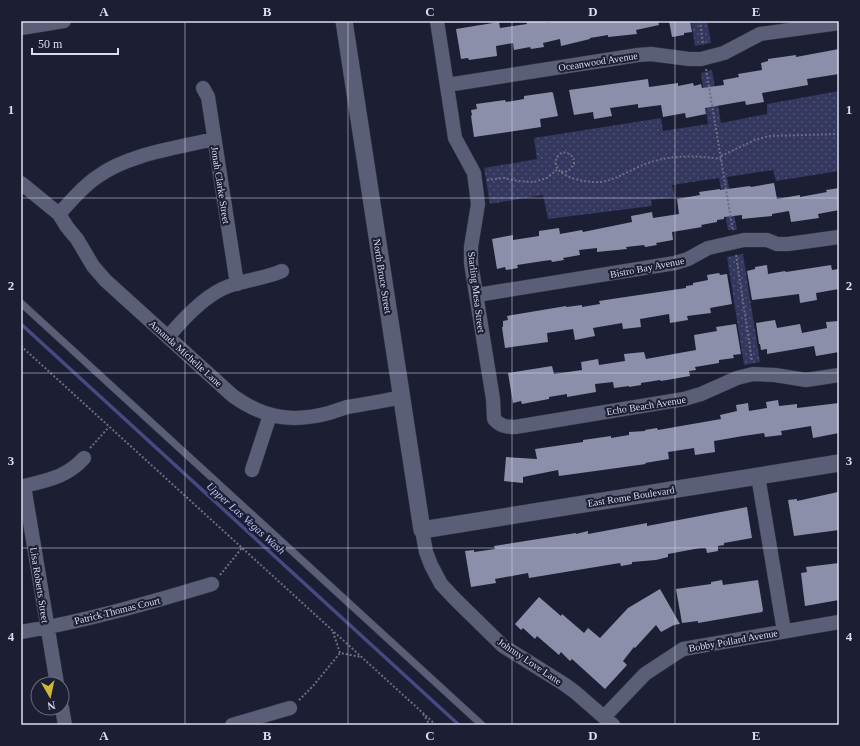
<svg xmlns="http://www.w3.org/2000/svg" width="860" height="746" font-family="'Times New Roman',serif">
<defs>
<pattern id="park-dots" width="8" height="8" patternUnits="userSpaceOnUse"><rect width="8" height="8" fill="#34375e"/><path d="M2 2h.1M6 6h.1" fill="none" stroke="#515475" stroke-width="1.8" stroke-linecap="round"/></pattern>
</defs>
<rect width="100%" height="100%" fill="#1c1e34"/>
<path fill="url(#park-dots)" d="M 691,21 L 707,21 L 711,43 L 695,46 Z
M 712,70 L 721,123 L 767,114 L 767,104 L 839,91 L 839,171 L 776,181 L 773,170 L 727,177 L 737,230 L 728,230 L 719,178 L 672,185 L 675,197 L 651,200 L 652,206 L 548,219 L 543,195 L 490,204 L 484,168 L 537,159 L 534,138 L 661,118 L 663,131 L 708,124 L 701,73 Z
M 743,254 L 760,362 L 744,365 L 727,257 Z"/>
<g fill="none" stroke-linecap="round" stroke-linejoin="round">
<path stroke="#464a81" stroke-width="3.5" d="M 21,324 L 459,725"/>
</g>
<path fill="#8b8faa" d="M 526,21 L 547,21 L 547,23 L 556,21 L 658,21 L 659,25 L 636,30 L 637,34 L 608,37 L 608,35 L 590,38 L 590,39 L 561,46 L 560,39 L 543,43 L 544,47 L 531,49 L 530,47 L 514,50 L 513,43 L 496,46 L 497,56 L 469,60 L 468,58 L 461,59 L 456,29 L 499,22 L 500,28 L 527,24 Z
M 669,21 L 690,21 L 692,32 L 684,33 L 684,35 L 672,37 Z
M 839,49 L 839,74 L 807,79 L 808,85 L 762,93 L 764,102 L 746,105 L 745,101 L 705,108 L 706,114 L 686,118 L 685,113 L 663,117 L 661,105 L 638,108 L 638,104 L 610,108 L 612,116 L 594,119 L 593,112 L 574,115 L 569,90 L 648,79 L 649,87 L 678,83 L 678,86 L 693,83 L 694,86 L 701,84 L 702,88 L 724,85 L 723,80 L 739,77 L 738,74 L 762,70 L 761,63 L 768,61 L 768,59 L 796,55 L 796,57 Z
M 552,92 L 553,93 L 558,116 L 540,119 L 541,127 L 474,137 L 471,116 L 472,115 L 471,110 L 477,109 L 476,104 L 505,100 L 506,102 L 524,99 L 524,96 Z
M 774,183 L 777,199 L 800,195 L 800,197 L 827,192 L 826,190 L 839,188 L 839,210 L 818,214 L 819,218 L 791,222 L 789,211 L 772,214 L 772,216 L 742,219 L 742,215 L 724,217 L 724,219 L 717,220 L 717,222 L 701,225 L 702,227 L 672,232 L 673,240 L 656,243 L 657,245 L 645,247 L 644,245 L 626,247 L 627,249 L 597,252 L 597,248 L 579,250 L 580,255 L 563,258 L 564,260 L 552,262 L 551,260 L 543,261 L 517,265 L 518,268 L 506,270 L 505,267 L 497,269 L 492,239 L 513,235 L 513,240 L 539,236 L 539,231 L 559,228 L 560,234 L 582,230 L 583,232 L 632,222 L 631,216 L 652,212 L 653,218 L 679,214 L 677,199 L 700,195 L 699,192 L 720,189 L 720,190 L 750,186 L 751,187 Z
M 767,265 L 768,274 L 785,271 L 786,272 L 831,265 L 832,270 L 839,269 L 839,289 L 816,293 L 817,300 L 800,303 L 799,294 L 752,300 L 747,271 L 755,269 L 755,267 Z
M 719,273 L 720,275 L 727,274 L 732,304 L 710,308 L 711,313 L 687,316 L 688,320 L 670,323 L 669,314 L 640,319 L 641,327 L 623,329 L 622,323 L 593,328 L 595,336 L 575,340 L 573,329 L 547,333 L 548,342 L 505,348 L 502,327 L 503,327 L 503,321 L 508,320 L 507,316 L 566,306 L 566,307 L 582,305 L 582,307 L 600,304 L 599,301 L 612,299 L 686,288 L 686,286 L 693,285 L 693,283 L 708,280 L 707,275 Z
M 775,320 L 777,328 L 800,324 L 802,333 L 827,328 L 826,322 L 839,321 L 839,352 L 816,356 L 814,346 L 767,354 L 767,349 L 761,350 L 760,344 L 759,344 L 756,323 Z
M 736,324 L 741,354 L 733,355 L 734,358 L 719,360 L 719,363 L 695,367 L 696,370 L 689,371 L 690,376 L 661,381 L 660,380 L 641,383 L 641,385 L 629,387 L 629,386 L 614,388 L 613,382 L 595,384 L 596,392 L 567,397 L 567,394 L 549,397 L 549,399 L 522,404 L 521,401 L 513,403 L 508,373 L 552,366 L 554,374 L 582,370 L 581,362 L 598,359 L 599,365 L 625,361 L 624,354 L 644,352 L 646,359 L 696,350 L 694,335 L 717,331 L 716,327 Z
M 778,400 L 779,406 L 797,404 L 797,408 L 839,403 L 839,433 L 813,438 L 811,426 L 781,431 L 782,435 L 765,437 L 764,433 L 743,436 L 714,441 L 715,452 L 695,455 L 694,448 L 668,452 L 669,459 L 645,463 L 646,464 L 559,476 L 558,470 L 523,477 L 523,483 L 504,481 L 506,457 L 537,459 L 535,449 L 583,442 L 583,440 L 611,436 L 611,438 L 629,435 L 629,432 L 645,431 L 645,430 L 657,428 L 658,430 L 721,419 L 720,415 L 737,411 L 736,405 L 748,403 L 749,411 L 767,408 L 766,402 Z
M 838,492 L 839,500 L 839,530 L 794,536 L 788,500 L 797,499 L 797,501 Z
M 747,507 L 752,538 L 724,543 L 724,545 L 718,546 L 718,551 L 707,553 L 706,548 L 700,548 L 668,554 L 668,557 L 656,560 L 632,562 L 632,564 L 621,566 L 620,563 L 529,578 L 528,573 L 495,579 L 496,583 L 471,587 L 465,551 L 474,550 L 474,552 L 495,549 L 494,546 L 576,533 L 576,534 L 588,531 L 588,534 L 647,523 L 647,526 Z
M 839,563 L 839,600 L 805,606 L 801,573 L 807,572 L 806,567 Z
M 722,580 L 723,585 L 758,580 L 763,610 L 762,612 L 698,623 L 698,621 L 682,623 L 676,589 L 711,584 L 711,582 Z
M 660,589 L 680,624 L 674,625 L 661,632 L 656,625 L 635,648 L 634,647 L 623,661 L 627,665 L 605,689 L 572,659 L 570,661 L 561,652 L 559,655 L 537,636 L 535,639 L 523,628 L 521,630 L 515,624 L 539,597 L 561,616 L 562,614 L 584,633 L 588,628 L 600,638 L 628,608 Z"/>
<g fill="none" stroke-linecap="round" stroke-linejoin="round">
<defs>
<path id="service" d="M 21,303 L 482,725"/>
<path id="minor" d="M 437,21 L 455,138 L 474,173 L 476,188 L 478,204 L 471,247 L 471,263 L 493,399 L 494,419 C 500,426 506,427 515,427 L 684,399 L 701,394 L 737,378 L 753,374 L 775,375 L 806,380 L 839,375
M 21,28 L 64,21
M 447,85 L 638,55 L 651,54 L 689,59 L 701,59 L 724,53 L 760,34 L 839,23
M 203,88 L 208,97 L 237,284
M 21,183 L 59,214 L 67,227 L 77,239 L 93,266 L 105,280 L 233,396 C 264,418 292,423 329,413 C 335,411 341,409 347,407 C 365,404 384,401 402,397
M 59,214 C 71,201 82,187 97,177 C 128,154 177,148 214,139
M 477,295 L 675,263 L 688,259 L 708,248 L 744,240 L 767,240 L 777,244 L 788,244 L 839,237
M 168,337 C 183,319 206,294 229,286 C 246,280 266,278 282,271
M 252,470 L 270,415
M 758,476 L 784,631
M 24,486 L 57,684
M 21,487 C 46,480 66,478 84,458
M 422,530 L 426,552 L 431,565 L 441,584 L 455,599 L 503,646 L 564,684 L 575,692 L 613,725
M 21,632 C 86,621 149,603 212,584
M 62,708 L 65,725
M 604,717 L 645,674 L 683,649 L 839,622
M 232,725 L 290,708"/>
<path id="tertiary" d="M 344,21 L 422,530 L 839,463"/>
</defs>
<use href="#service" stroke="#363749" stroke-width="8"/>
<use href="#minor" stroke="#363749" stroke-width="15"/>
<use href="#tertiary" stroke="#363749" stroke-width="18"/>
<path stroke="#6b6d80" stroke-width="2" stroke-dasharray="2 2" stroke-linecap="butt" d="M 700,21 L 703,45
M 706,69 L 733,231
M 721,156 L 755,140 L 769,136 L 839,134
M 561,172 L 568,171 L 574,164 C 574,159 573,156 569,154 C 559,148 552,161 558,169 C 565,179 589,183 600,182 C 616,180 628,171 643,165 C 666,155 696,155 721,159
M 487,180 L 504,178 L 518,181 L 534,182 L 547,178 L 558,169
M 736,255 L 752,361
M 21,346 L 436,725
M 90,448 L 109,427
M 220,575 L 242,548
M 333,632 L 340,653 L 361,657
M 299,700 L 313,686 L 340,653
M 423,714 L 430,725"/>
<use href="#service" stroke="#5a5e77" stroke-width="7"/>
<use href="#minor" stroke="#5a5e77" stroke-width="14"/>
<use href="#tertiary" stroke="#5a5e77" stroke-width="17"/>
</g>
<path fill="none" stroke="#dbddec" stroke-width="1" stroke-opacity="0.55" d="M 185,21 L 185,725M 348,21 L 348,725M 512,21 L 512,725M 675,21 L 675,725M 21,198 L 839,198M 21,373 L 839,373M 21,548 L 839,548"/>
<g text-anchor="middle" stroke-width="4" stroke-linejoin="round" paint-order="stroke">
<g font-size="10" fill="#dbddec" stroke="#1c1e34">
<text transform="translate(598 61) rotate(-9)" y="4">Oceanwood Avenue</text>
<text transform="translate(221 185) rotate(81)" y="4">Jonah Clarke Street</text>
<text transform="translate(647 267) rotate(-11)" y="4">Bistro Bay Avenue</text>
<text transform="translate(383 276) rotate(81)" y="4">North Bruce Street</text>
<text transform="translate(477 292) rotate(83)" y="4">Starling Mesa Street</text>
<text transform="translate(186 353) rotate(42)" y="4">Amanda Michelle Lane</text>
<text transform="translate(646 405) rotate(-9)" y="4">Echo Beach Avenue</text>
<text transform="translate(631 496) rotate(-9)" y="4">East Rome Boulevard</text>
<text transform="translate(40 585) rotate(81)" y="4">Lisa Roberts Street</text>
<text transform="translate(117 610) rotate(-14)" y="4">Patrick Thomas Court</text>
<text transform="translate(733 640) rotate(-10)" y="4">Bobby Pollard Avenue</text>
<text transform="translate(530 661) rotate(34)" y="4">Johnny Love Lane</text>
</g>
<g font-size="11" font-style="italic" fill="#bbc1f4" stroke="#1c1e34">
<text transform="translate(246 518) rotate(42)" y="4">Upper Las Vegas Wash</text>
</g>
</g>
<rect width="860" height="746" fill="none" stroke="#1c1e34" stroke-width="44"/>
<g transform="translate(50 696) rotate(171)"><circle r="19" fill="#1c1e34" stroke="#686a7e"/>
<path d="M0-3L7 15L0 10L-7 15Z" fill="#cfb837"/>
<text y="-6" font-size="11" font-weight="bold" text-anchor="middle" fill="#dbddec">N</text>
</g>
<path d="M32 48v6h86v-6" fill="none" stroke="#dbddec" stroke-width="2"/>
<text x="38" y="48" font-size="12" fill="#dbddec" stroke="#1c1e34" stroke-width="3" paint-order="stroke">50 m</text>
<rect x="22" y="22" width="816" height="702" fill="none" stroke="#dbddec" stroke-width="1.5"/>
<g font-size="13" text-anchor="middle" font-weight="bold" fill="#dbddec">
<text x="104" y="16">A</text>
<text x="267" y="16">B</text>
<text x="430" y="16">C</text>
<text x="593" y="16">D</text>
<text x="756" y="16">E</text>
<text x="11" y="114">1</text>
<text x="849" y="114">1</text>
<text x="11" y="290">2</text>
<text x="849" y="290">2</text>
<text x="11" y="465">3</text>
<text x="849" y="465">3</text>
<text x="11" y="641">4</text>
<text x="849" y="641">4</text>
<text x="104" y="740">A</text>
<text x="267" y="740">B</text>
<text x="430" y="740">C</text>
<text x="593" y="740">D</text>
<text x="756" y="740">E</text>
</g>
</svg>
